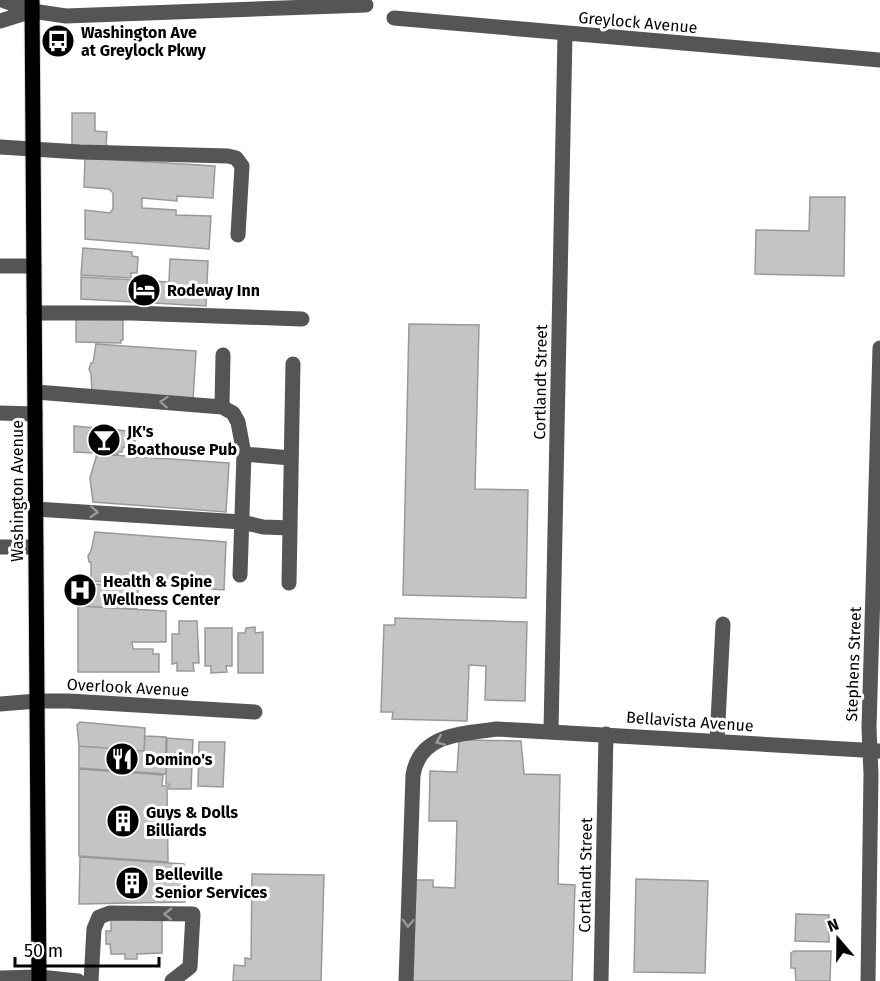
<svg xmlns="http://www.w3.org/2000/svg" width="880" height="981" font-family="'Fira Sans',sans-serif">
<rect width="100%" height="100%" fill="#fff"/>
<path fill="#c4c4c4" stroke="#999" stroke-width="1.5" d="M 72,113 L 95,113 L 95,131 L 107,132 L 106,145 L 109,146 L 72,148 Z
M 85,158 L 215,166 L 213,198 L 177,196 L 177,201 L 142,198 L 142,208 L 176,210 L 176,215 L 211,216 L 209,249 L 85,239 L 85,210 L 110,213 L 113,209 L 113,193 L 109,189 L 84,187 Z
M 810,197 L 845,197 L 844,276 L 755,274 L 756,230 L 809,231 Z
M 83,248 L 132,252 L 132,256 L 138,257 L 137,273 L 131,273 L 131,278 L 81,275 Z
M 170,259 L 208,261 L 206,306 L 81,299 L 81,277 L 169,282 Z
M 76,319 L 123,320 L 123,340 L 121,340 L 121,343 L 76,342 Z
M 409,324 L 479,325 L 475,489 L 528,490 L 526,598 L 403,595 Z
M 96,344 L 196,351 L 193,400 L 92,394 L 91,374 L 89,369 L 91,363 L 93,363 Z
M 74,426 L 120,430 L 135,433 L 135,447 L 123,447 L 122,452 L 118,452 L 118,454 L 74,452 Z
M 97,454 L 229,463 L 226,512 L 93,502 L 90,478 Z
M 95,532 L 226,542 L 224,590 L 91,581 L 91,562 L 89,562 L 88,556 L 91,551 Z
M 77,583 L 138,587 L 137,609 L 78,606 Z
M 78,606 L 166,611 L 166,642 L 132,642 L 133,649 L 153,649 L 153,654 L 159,654 L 159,672 L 78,672 Z
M 395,618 L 527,622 L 525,701 L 485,700 L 486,666 L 469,665 L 467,721 L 392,719 L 393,712 L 381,712 L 384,625 L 395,625 Z
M 179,621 L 197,621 L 199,663 L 193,663 L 194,671 L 177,671 L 177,663 L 172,664 L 172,634 L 179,634 Z
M 255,627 L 255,633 L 263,632 L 263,673 L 238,673 L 238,633 L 245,633 L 246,628 Z
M 205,628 L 232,628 L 232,666 L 226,666 L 227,672 L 211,673 L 211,666 L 205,666 Z
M 80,722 L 145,728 L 144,751 L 79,746 L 77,725 Z
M 145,736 L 166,737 L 166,774 L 79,768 L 79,746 L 144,751 Z
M 167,738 L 193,740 L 191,789 L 169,789 L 169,784 L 166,784 Z
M 459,740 L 521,741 L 524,774 L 560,775 L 558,884 L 575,885 L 572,981 L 413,981 L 415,880 L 433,880 L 433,887 L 455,888 L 457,821 L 429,821 L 430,771 L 457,772 Z
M 199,742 L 225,742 L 223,787 L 198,786 Z
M 79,769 L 163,775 L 162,786 L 167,786 L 168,862 L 79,856 Z
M 80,857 L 184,864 L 185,902 L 79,904 Z
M 252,874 L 324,875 L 321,981 L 233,981 L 234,965 L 245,966 L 245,958 L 251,959 Z
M 636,879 L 708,881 L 705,973 L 634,972 Z
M 796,914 L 829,915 L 829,920 L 835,921 L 834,932 L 829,932 L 829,942 L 795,941 Z
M 162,919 L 162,953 L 137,954 L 137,959 L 125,959 L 125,954 L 111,954 L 110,944 L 106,944 L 106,931 L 111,931 L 111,920 Z
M 794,951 L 831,951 L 830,981 L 796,981 L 795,968 L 791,968 L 791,953 Z"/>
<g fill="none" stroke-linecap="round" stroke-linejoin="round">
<defs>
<path id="major" d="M 32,0 L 39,981"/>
</defs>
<use href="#major" stroke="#dbdbdb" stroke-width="17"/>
<path stroke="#555" stroke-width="15" d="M 2,0 L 32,11 L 66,16 L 366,5
M 394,18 L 880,60
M 0,21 L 32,11
M 0,147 L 80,152 L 228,156 L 236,158 L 242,166 L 238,235
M 0,266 L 34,266
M 34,313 L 132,313 L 302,319
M 223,355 L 222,407 L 233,413 L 238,422 L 244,454 L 240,575
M 36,392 L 222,407
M 0,413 L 35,414
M 244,454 L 291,458
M 35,509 L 242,522 L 263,527 L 290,528
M 0,547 L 36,547
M 289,583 L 293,364
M 0,704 L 37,701 L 69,701 L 255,712
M 551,731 L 565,34
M 717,741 L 723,624
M 0,978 L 39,977 L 78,981
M 91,981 L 94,929 L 99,917 L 110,913 L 193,914 L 190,967 L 172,981
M 406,981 L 413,775 C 420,733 463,734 497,729 L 880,751
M 601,981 L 606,734
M 868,981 L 871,774 L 869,728 L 880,348"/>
<use href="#major" stroke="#000" stroke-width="15"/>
</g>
<defs><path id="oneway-chevron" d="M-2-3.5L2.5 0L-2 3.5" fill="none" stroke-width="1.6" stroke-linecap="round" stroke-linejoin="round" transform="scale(1.5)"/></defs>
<g stroke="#999">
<use href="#oneway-chevron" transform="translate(164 402) rotate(-175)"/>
<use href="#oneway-chevron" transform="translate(94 512) rotate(4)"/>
<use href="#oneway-chevron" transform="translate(440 741) rotate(157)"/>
<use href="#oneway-chevron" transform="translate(168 914) rotate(-179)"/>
<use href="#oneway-chevron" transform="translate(408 923) rotate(92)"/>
</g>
<defs>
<symbol id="bus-disc" viewBox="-11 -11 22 22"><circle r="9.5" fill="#000" stroke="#fff"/><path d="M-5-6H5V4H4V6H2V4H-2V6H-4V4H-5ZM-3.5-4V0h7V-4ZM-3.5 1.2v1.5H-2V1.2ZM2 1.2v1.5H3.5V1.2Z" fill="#fff"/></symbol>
<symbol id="hotel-disc" viewBox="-11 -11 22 22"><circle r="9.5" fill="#000" stroke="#fff"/><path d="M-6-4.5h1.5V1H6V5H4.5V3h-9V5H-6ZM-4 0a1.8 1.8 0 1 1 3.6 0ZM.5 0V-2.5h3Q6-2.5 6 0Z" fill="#fff"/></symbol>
<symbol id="bar-disc" viewBox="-11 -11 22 22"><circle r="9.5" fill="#000" stroke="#fff"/><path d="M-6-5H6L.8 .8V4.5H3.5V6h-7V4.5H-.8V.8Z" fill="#fff"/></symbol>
<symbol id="hospital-disc" viewBox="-11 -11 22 22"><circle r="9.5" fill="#000" stroke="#fff"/><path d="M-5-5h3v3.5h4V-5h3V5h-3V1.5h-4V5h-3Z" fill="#fff"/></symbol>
<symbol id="restaurant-disc" viewBox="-11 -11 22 22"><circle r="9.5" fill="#000" stroke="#fff"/><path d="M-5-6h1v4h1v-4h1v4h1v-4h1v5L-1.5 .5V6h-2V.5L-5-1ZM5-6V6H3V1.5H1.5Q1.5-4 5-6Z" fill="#fff"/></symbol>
<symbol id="building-disc" viewBox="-11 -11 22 22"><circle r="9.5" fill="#000" stroke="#fff"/><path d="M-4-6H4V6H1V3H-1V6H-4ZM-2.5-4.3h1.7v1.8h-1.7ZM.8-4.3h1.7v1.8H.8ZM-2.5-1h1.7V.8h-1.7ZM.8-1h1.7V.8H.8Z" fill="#fff"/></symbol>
</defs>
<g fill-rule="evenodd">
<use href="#bus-disc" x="39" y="22" width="38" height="38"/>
<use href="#hotel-disc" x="125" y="271" width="38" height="38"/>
<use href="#bar-disc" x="85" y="421" width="38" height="38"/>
<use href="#hospital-disc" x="61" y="571" width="38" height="38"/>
<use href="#restaurant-disc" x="103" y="740" width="38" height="38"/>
<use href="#building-disc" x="104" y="802" width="38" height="38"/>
<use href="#building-disc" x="113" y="864" width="38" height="38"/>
</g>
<g text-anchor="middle" stroke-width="6" stroke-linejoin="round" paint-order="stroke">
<g font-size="16" fill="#000" stroke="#fff">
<text transform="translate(638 22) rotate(5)" y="6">Greylock Avenue</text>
<text transform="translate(540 382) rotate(-89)" y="6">Cortlandt Street</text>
<text transform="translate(17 491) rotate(-90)" y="6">Washington Avenue</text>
<text transform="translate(853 664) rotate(-88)" y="6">Stephens Street</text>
<text transform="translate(128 687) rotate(3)" y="6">Overlook Avenue</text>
<text transform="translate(690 721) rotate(4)" y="6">Bellavista Avenue</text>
<text transform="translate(585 875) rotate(-89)" y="6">Cortlandt Street</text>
</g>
<g font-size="16" font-weight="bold" fill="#000" stroke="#fff" text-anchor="start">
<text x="81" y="38">Washington Ave<tspan x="81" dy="18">at Greylock Pkwy</tspan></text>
<text x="167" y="296">Rodeway Inn</text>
<text x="127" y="437">JK's<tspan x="127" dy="18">Boathouse Pub</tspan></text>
<text x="103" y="587">Health &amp; Spine<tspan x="103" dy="18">Wellness Center</tspan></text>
<text x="145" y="765">Domino's</text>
<text x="146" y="818">Guys &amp; Dolls<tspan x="146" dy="18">Billiards</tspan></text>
<text x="155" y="880">Belleville<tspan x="155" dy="18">Senior Services</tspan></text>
</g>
</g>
<g transform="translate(838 939) rotate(340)" stroke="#ffffff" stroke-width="4.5" paint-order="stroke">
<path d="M0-4.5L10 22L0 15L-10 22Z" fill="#000000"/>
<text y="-9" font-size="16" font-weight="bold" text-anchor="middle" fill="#000000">N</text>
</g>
<path d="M15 957v9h144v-9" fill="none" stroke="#000000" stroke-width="3"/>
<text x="24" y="957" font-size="18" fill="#000000" stroke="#ffffff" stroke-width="4.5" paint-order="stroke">50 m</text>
</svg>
